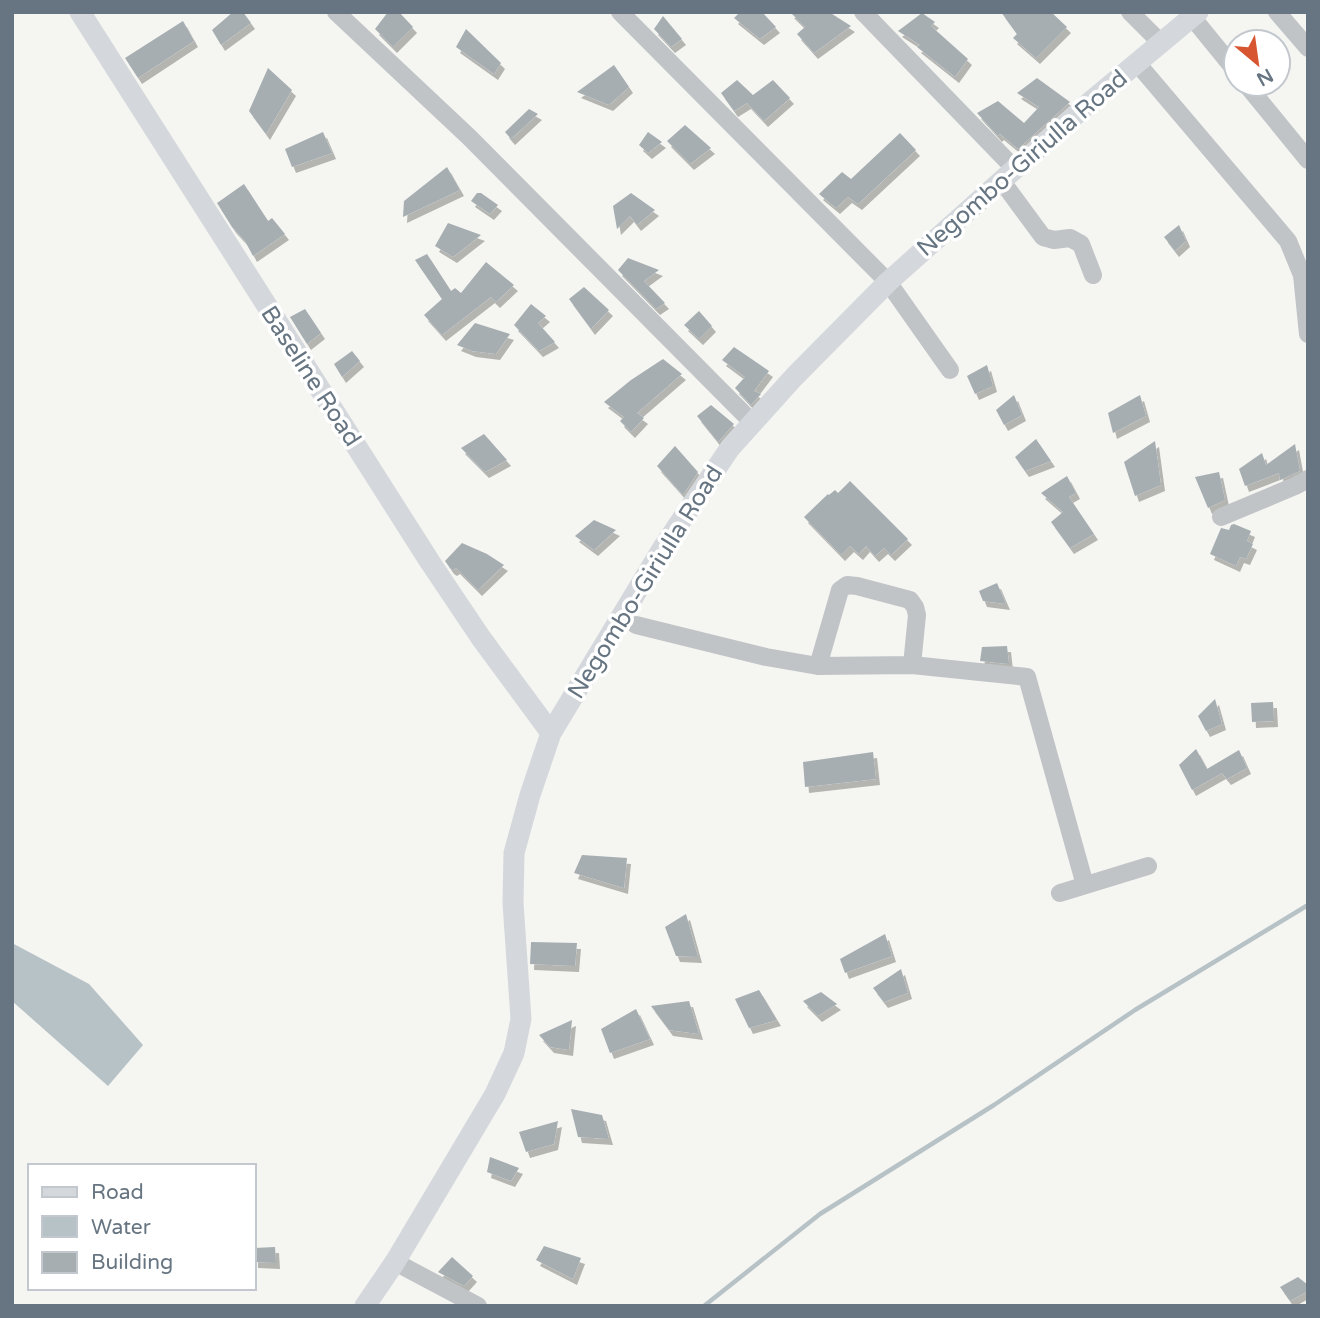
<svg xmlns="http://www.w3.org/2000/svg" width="1320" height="1318" font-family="'Varela Round',sans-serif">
<defs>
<filter id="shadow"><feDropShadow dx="4" dy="6" stdDeviation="0" flood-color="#0004"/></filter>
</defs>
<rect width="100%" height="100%" fill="#f5f5f2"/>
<path fill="#b7c2c6" d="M 12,943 L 89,984 L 143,1045 L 108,1086 L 12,1001 Z"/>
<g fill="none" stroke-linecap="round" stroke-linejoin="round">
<path stroke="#b7c2c6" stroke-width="4.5" d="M 704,1306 L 820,1214 L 994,1105 L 1135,1010 L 1308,905"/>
</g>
<path fill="#a6aeb2" filter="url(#shadow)" d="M 233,12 L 243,12 L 251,23 L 221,45 L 212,30 Z
M 388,12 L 399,12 L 413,27 L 393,47 L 375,29 Z
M 740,12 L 762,12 L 776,27 L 760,39 L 734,18 Z
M 790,12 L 829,12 L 851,26 L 814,53 L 797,34 L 805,27 Z
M 1001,12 L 1051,12 L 1067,27 L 1036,58 L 1013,38 L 1017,34 Z
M 922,13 L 935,22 L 931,26 L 968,59 L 955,77 L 917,47 L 920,45 L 898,31 Z
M 663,16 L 682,39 L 671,47 L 654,29 Z
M 183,21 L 194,41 L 138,78 L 125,58 Z
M 466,29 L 501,63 L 494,74 L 456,47 Z
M 614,65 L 629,87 L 609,105 L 577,92 Z
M 268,68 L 292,90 L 266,134 L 249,111 Z
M 1037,78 L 1070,102 L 1018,149 L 1000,134 L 998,136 L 977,113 L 998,101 L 1024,123 L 1039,107 L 1017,93 Z
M 737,80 L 753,95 L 773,80 L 790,98 L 764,121 L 747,103 L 734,111 L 721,93 Z
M 529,109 L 538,114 L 511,139 L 505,132 Z
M 685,125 L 711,148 L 690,164 L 667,141 Z
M 323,132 L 332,153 L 292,167 L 285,149 Z
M 648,132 L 662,142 L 648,153 L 639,145 Z
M 900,133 L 916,150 L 858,204 L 848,197 L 836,208 L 819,194 L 842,172 L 851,179 Z
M 447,167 L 460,190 L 403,217 L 404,201 Z
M 244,184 L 268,221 L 272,218 L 285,234 L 253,256 L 245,241 L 232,227 L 217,203 Z
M 477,193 L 481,193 L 498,205 L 490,214 L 471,201 Z
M 631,193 L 655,210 L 637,225 L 630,216 L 617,229 L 613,206 Z
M 448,223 L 481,235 L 453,257 L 435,246 Z
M 1179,225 L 1186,241 L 1175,251 L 1164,237 Z
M 427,254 L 451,291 L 455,288 L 461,293 L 486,262 L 514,285 L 496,302 L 491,297 L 442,335 L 424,315 L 442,299 L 415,260 Z
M 628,258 L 659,270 L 644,281 L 665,303 L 656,309 L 618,270 Z
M 584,287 L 609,310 L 591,329 L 569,299 Z
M 531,304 L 546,316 L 538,323 L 555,342 L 539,351 L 514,325 Z
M 305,309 L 321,333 L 307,344 L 290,317 Z
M 699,311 L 712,326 L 699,339 L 684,325 Z
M 475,323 L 510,334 L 496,354 L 472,351 L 457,345 Z
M 734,347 L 769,371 L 754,391 L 761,394 L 751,405 L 735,388 L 745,377 L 722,360 Z
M 352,351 L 360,361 L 342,377 L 334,364 Z
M 663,359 L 682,374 L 637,413 L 644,418 L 631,432 L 620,421 L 624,417 L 604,402 L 631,380 Z
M 987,365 L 993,386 L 975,394 L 967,376 Z
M 1014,395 L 1022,415 L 1004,425 L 996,410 Z
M 1140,395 L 1146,416 L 1113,433 L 1108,413 Z
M 711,405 L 734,424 L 718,442 L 697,416 Z
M 484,434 L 507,460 L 485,472 L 461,448 Z
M 1036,439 L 1051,461 L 1025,471 L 1015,457 Z
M 1155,441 L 1161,485 L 1135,496 L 1124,462 Z
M 1295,444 L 1300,471 L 1280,480 L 1279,473 L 1245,486 L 1239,469 L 1262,453 L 1266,465 Z
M 675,446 L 698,472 L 683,495 L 657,466 Z
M 1219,472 L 1225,500 L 1208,508 L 1195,477 Z
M 1067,476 L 1076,493 L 1069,497 L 1094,534 L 1070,548 L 1051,522 L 1063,512 L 1041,493 Z
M 850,481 L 908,539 L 891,555 L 884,548 L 875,556 L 866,546 L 859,554 L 850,546 L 841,555 L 804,517 L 828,494 L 829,495 L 835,490 L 838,493 Z
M 594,520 L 616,530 L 594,550 L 575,536 Z
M 1234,524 L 1251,531 L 1247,541 L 1253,544 L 1246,559 L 1240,557 L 1236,566 L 1210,554 L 1221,528 L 1229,530 L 1231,525 Z
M 462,543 L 487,554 L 504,565 L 478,590 L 456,568 L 453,570 L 450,568 L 445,561 Z
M 997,583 L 1006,604 L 983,601 L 979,591 Z
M 1007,646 L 1009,664 L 980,661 L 982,647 Z
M 1215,699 L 1222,724 L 1206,731 L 1198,716 Z
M 1273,702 L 1274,721 L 1252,722 L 1251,703 Z
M 1196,749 L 1207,769 L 1239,750 L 1247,768 L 1227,779 L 1222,773 L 1192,790 L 1179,765 Z
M 873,752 L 876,779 L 805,787 L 803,762 Z
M 582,855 L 627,858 L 624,888 L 574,873 Z
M 686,914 L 698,957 L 676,956 L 665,927 Z
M 885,934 L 892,956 L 845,973 L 840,959 Z
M 531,942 L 577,943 L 575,966 L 530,964 Z
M 901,969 L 908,993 L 884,1002 L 873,988 Z
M 759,990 L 777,1020 L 749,1028 L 735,999 Z
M 821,992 L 837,1004 L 818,1016 L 803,1001 Z
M 689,1001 L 699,1034 L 669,1030 L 651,1006 Z
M 636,1009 L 650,1039 L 610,1053 L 601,1029 Z
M 572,1020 L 569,1050 L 550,1047 L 539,1035 Z
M 571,1109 L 602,1115 L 609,1139 L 578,1137 Z
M 558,1121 L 554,1144 L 526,1152 L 519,1132 Z
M 490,1157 L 519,1168 L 511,1181 L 487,1172 Z
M 544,1246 L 581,1258 L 573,1279 L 536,1260 Z
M 275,1247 L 276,1263 L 254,1262 L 254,1248 Z
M 452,1257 L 473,1276 L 464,1286 L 438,1272 Z
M 1298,1277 L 1308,1285 L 1308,1291 L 1290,1301 L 1280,1287 Z"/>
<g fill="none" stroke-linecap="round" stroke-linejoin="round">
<path stroke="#c0c4c7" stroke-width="18" d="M 336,12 L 469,137 L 752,422
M 620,12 L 888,282 L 950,370
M 863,12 L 1014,168
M 1130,12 L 1161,43
M 1277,12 L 1308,48
M 1192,17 L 1236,71
M 1137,63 L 1288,241 L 1302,275 L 1308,334
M 1246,84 L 1308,160
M 1001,180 L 1043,237 L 1054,240 L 1070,238 L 1081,244 L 1093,275
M 1221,517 L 1295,486 L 1308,479
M 636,625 L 766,657 L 818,666 L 912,665 L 1027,677 L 1085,885
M 818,666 L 840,590 L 847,585 L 857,586 L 910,600 L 915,607 L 917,615 L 912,665
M 1060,893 L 1148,866
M 395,1262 L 478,1306"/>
<path stroke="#d4d8dc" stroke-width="21" d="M 80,12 L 430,562 L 481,638 L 551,733
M 365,1306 L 395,1262 L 495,1094 L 514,1053 L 521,1019 L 513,903 L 514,853 L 530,795 L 551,733 L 664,546 L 730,448 L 794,377 L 888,282 L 1090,102 L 1198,12"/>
</g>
<g text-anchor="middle" stroke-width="7" stroke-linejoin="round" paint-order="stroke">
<g font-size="24" fill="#667581" stroke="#fff">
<text transform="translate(1022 163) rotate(-41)" y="8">Negombo-Giriulla Road</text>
<text transform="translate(311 376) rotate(57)" y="8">Baseline Road</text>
<text transform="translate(645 582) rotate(-58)" y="8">Negombo-Giriulla Road</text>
</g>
</g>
<rect width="1320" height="1318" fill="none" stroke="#667581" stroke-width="28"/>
<rect x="28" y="1164" width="228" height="126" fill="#ffffff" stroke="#c2c8cd" stroke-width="2"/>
<rect x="42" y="1187" width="35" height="10" fill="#d4d8dc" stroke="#c2c8cd" stroke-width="2"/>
<text x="91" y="1199" font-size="21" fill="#667581">Road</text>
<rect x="42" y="1216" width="35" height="21" fill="#b7c2c6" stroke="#c2c8cd" stroke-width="2"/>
<text x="91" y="1234" font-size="21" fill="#667581">Water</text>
<rect x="42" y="1252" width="35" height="21" fill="#a6aeb2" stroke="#c2c8cd" stroke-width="2"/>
<text x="91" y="1269" font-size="21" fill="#667581">Building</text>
<g transform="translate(1257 63) rotate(151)"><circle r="33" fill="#ffffff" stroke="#c2c8cd" stroke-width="2"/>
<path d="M0-5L12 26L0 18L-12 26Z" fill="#d75530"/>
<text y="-10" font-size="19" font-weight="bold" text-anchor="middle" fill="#667581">N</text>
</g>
</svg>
